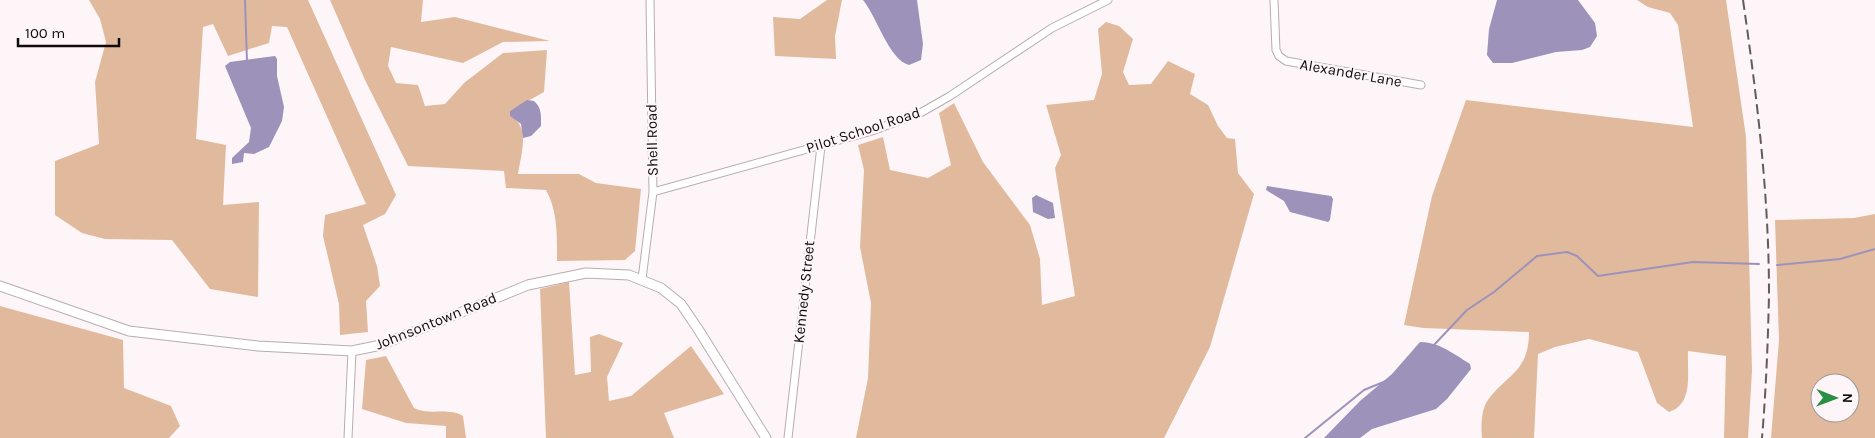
<svg xmlns="http://www.w3.org/2000/svg" width="1875" height="438" font-family="Karla,sans-serif">
<rect width="100%" height="100%" fill="#fef5f8"/>
<path fill="#e1ba9d" fill-rule="evenodd" d="M 89,0 L 308,0 L 396,195 L 385,214 L 363,225 L 377,266 L 380,286 L 366,301 L 368,332 L 340,335 L 339,304 L 323,236 L 325,215 L 366,204 L 287,27 L 272,26 L 269,43 L 228,56 L 213,24 L 203,27 L 196,139 L 226,145 L 223,205 L 259,202 L 258,297 L 210,289 L 172,240 L 105,239 L 82,233 L 55,215 L 55,161 L 99,144 L 95,82 L 106,42 L 100,19 Z
M 330,0 L 423,0 L 421,22 L 455,17 L 550,41 L 503,42 L 463,63 L 391,47 L 388,66 L 396,83 L 418,85 L 425,106 L 445,104 L 464,83 L 503,53 L 547,50 L 544,92 L 510,111 L 510,116 C 531,126 521,154 518,174 L 579,174 L 596,183 L 641,189 L 635,251 L 625,260 L 557,261 C 557,238 558,211 546,190 L 506,188 L 504,171 L 408,166 L 365,80 Z
M 827,0 L 842,0 L 835,36 L 836,59 L 775,56 L 773,17 L 800,19 Z
M 1637,0 L 1726,0 L 1746,137 L 1752,371 L 1748,438 L 1724,438 L 1726,356 L 1688,351 C 1687,373 1694,404 1669,412 L 1657,403 L 1638,352 L 1589,339 L 1555,347 L 1538,354 L 1534,438 L 1482,438 C 1481,427 1481,409 1488,400 C 1507,374 1529,372 1529,332 L 1423,328 L 1404,325 L 1432,196 L 1466,100 L 1693,127 L 1678,25 L 1670,13 L 1648,7 Z
M 1106,22 L 1119,26 L 1133,39 L 1123,72 L 1129,85 L 1151,84 L 1168,61 L 1195,74 L 1190,94 L 1208,105 L 1218,126 L 1227,138 L 1235,139 L 1238,173 L 1254,194 L 1210,347 L 1164,438 L 856,438 L 868,378 L 871,303 L 860,247 L 864,170 L 858,145 L 883,137 L 890,170 L 928,178 L 951,165 L 939,113 L 954,103 L 983,162 L 1030,225 L 1040,259 L 1042,305 L 1075,296 L 1055,168 L 1061,155 L 1046,105 L 1094,100 L 1102,74 L 1098,29 Z
M 1875,214 L 1875,438 L 1771,438 L 1779,340 L 1775,220 L 1854,218 ZM 1820,383 L 1850,383 L 1850,413 L 1820,413 Z
M 569,282 L 575,375 L 591,372 L 590,337 L 599,334 L 623,343 L 607,377 L 609,401 L 631,396 L 691,346 L 724,394 L 664,413 L 674,438 L 546,438 L 540,289 Z
M 0,306 L 123,340 L 124,388 L 171,406 L 180,426 L 169,438 L 0,438 Z
M 386,356 L 414,408 C 430,416 447,407 463,416 L 466,438 L 446,438 L 446,426 L 406,423 L 362,409 L 366,360 Z"/>
<path fill="#9c92ba" d="M 863,0 L 917,0 L 923,44 L 921,60 L 909,65 C 889,60 876,15 863,0 Z
M 1497,0 L 1578,0 L 1595,23 L 1597,36 L 1590,47 L 1582,50 L 1556,52 L 1512,63 L 1493,63 L 1487,55 L 1489,29 Z
M 275,56 L 277,59 L 277,76 L 284,107 L 282,121 L 269,147 L 254,154 L 244,153 L 243,162 L 232,164 L 232,158 L 249,142 L 251,128 L 225,66 L 230,62 Z
M 527,100 L 534,101 C 542,108 541,116 541,126 L 531,136 L 523,138 L 521,124 L 510,116 L 510,111 Z
M 1267,186 L 1331,196 L 1333,199 L 1330,220 L 1328,222 L 1290,212 L 1284,201 L 1266,190 Z
M 1036,195 L 1053,203 L 1055,218 L 1048,219 L 1033,212 L 1032,198 Z
M 1420,342 C 1439,342 1454,354 1470,364 L 1471,369 L 1447,399 L 1436,409 L 1372,429 L 1360,438 L 1324,438 L 1360,401 L 1392,374 Z"/>
<g fill="none" stroke-linecap="round" stroke-linejoin="round">
<path stroke="#9c92ba" stroke-width="2" d="M 245,0 L 247,62
M 1777,265 L 1840,259 L 1875,249
M 1433,346 L 1467,310 L 1494,292 L 1537,256 L 1567,252 L 1577,256 L 1598,276 L 1693,262 L 1759,264
M 1305,438 L 1364,390 L 1386,381"/>
<defs>
<path id="minor" d="M 1274,0 L 1276,50 L 1279,56 L 1286,61 L 1421,85
M 653,192 L 872,131 L 922,112 L 950,96 L 1052,28 L 1108,0
M 642,279 L 653,192 L 650,0
M 348,438 L 352,351
M 788,438 L 821,146"/>
<path id="tertiary" d="M 0,286 L 129,331 L 258,346 L 352,351 L 381,345 L 528,285 L 586,273 L 629,275 L 661,288 L 681,304 L 698,329 L 766,438"/>
</defs>
<use href="#minor" stroke="#b9acb0" stroke-width="9"/>
<use href="#tertiary" stroke="#b9acb0" stroke-width="11"/>
<use href="#minor" stroke="#fff" stroke-width="7"/>
<use href="#tertiary" stroke="#fff" stroke-width="9"/>
<path stroke="#625c5e" stroke-width="2" stroke-dasharray="10 5" stroke-linecap="butt" d="M 1743,0 C 1757,97 1769,196 1769,294 C 1768,342 1766,390 1762,438"/>
</g>
<g text-anchor="middle" stroke-width="4.5" stroke-linejoin="round" paint-order="stroke">
<g font-size="15" fill="#0f0b0c" stroke="#fef5f8">
<text transform="translate(1351 73) rotate(10)" y="5">Alexander Lane</text>
<text transform="translate(863 130) rotate(-18)" y="5">Pilot School Road</text>
<text transform="translate(652 140) rotate(-91)" y="5">Shell Road</text>
<text transform="translate(804 292) rotate(-84)" y="5">Kennedy Street</text>
<text transform="translate(436 321) rotate(-22)" y="5">Johnsontown Road</text>
</g>
</g>
<g transform="translate(1835 398) rotate(91)"><circle r="24" fill="#fef5f8" stroke="#9e979a"/>
<path d="M0-4L9 19L0 12L-9 19Z" fill="#288e43"/>
<text y="-8" font-size="14" font-weight="bold" text-anchor="middle" fill="#0f0b0c">N</text>
</g>
<path d="M18 38v8h101v-8" fill="none" stroke="#0f0b0c" stroke-width="2.5"/>
<text x="25" y="38" font-size="15" fill="#0f0b0c" stroke="#fef5f8" stroke-width="4" paint-order="stroke">100 m</text>
</svg>
